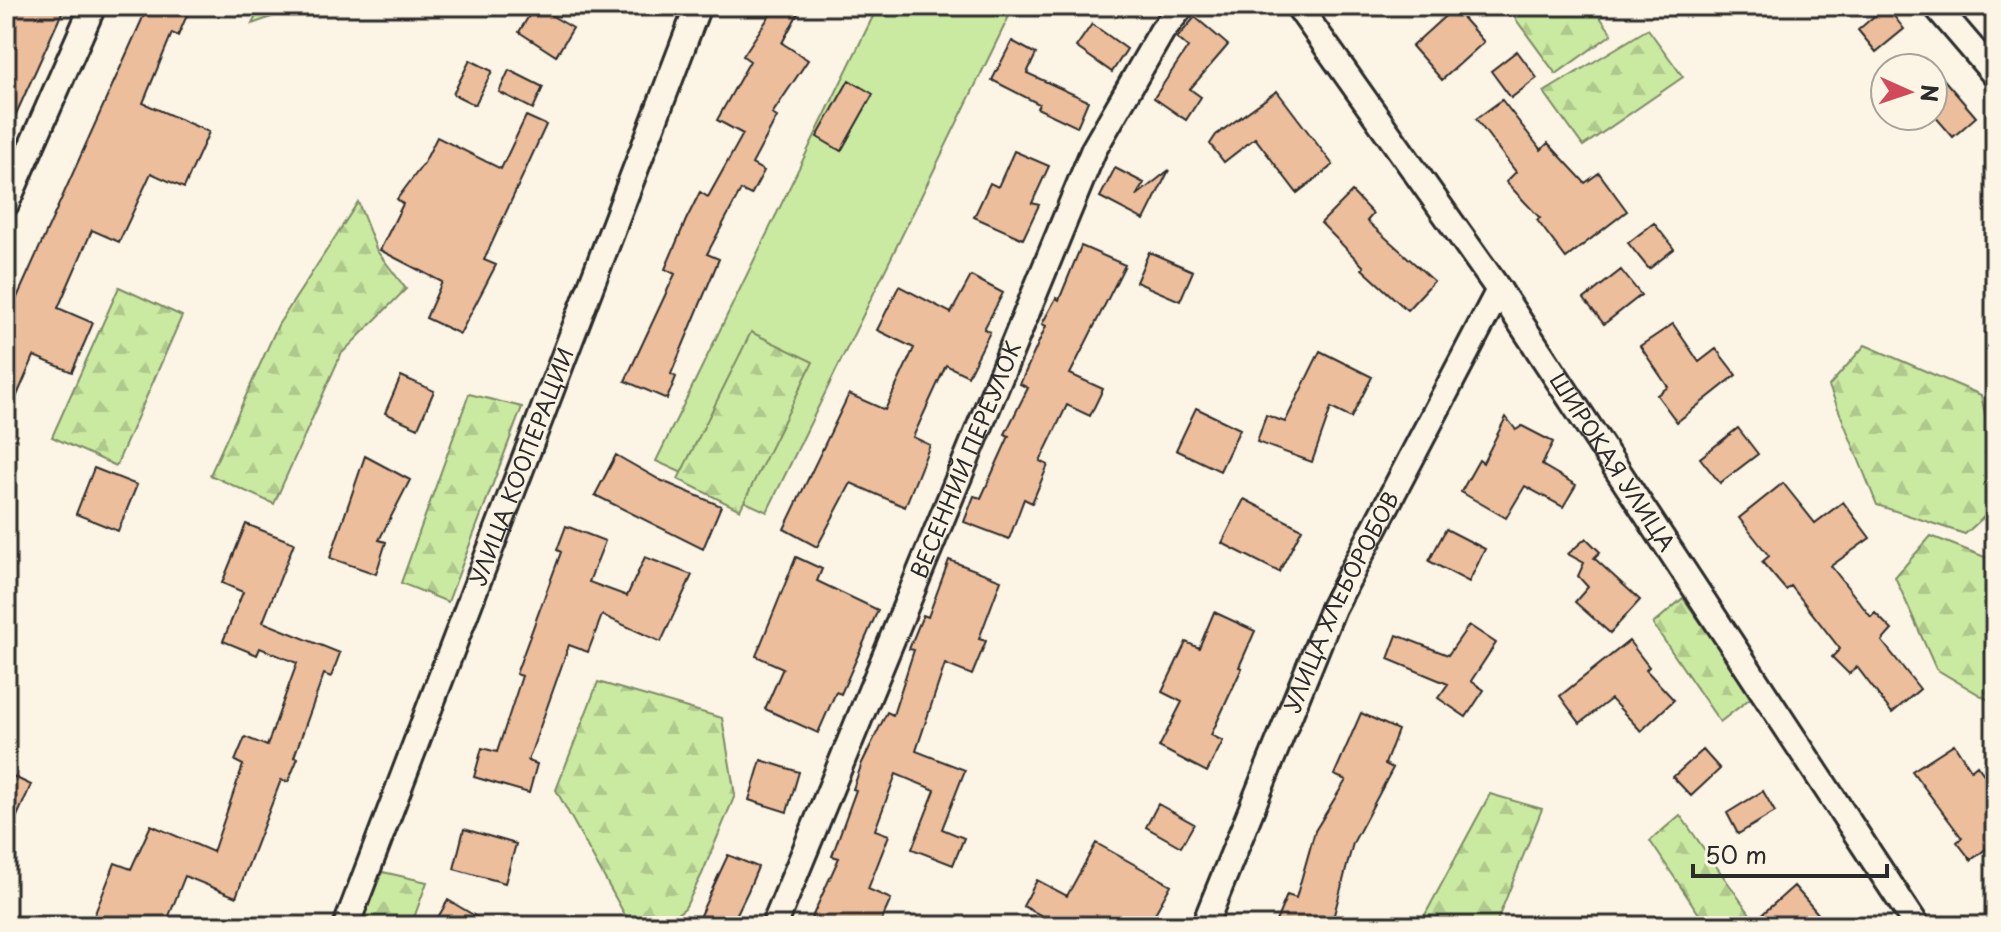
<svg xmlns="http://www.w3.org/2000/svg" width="2001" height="932" font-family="'Playpen Sans',sans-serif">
<defs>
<pattern id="forest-firs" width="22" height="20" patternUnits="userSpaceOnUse" patternTransform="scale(2)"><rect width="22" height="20" fill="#cbeaa1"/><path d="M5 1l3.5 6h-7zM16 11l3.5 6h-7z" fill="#aec98b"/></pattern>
</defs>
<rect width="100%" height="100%" fill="#fcf5e5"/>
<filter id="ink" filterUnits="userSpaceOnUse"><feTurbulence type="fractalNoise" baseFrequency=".0125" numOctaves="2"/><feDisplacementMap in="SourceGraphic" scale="16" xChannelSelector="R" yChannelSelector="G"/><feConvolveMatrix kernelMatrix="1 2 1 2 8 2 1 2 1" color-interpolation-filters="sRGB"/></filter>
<g filter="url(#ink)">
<path fill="#cbeaa1" stroke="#7b8a66" stroke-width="2" d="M 878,6 L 1014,6 L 767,512 L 656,461 Z"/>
<path fill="url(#forest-firs)" stroke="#7b8a66" stroke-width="2" d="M 261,6 L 302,6 L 252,24 Z
M 1506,6 L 1592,6 L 1612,34 L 1556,74 Z
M 1648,29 L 1683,77 L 1583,146 L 1544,92 Z
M 358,202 L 377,251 L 406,289 L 341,354 L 274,504 L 210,475 L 278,325 Z
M 119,287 L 182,316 L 116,466 L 52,437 Z
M 751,332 L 813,362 L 740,510 L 678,479 Z
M 1865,345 L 1981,395 L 1995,461 L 1995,507 L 1965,534 L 1877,505 L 1829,386 Z
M 469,394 L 522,407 L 448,602 L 401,583 Z
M 1931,536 L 1995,561 L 1995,704 L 1936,669 L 1895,577 Z
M 1683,598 L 1753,696 L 1720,722 L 1653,624 Z
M 598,682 L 722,718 L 735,795 L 702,874 L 685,908 L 661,926 L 631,926 L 556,790 Z
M 1490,794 L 1542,809 L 1495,926 L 1419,926 Z
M 1680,815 L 1750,914 L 1734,926 L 1707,926 L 1650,841 Z
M 374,870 L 427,882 L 411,926 L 354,926 Z"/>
<path fill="#ecbe9c" stroke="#2b2b2b" stroke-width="2" d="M 6,6 L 65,6 L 6,136 Z
M 148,6 L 191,6 L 178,36 L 172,33 L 143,103 L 209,132 L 184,188 L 151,173 L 119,242 L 92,230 L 58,308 L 93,323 L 72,372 L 34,356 L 6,421 L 6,322 Z
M 535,6 L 573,28 L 556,56 L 519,32 Z
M 776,6 L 802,6 L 782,43 L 808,60 L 772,114 L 777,117 L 752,164 L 764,171 L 751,195 L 741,190 L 707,254 L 719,259 L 671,374 L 676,377 L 667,399 L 625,381 L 675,274 L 665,269 L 686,220 L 700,192 L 708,197 L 743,134 L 717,120 L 750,61 L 743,56 Z
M 1886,6 L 1904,29 L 1876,52 L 1858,30 Z
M 1454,8 L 1484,42 L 1442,80 L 1412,46 Z
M 1195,17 L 1228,45 L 1190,89 L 1201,97 L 1186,120 L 1154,98 L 1188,47 L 1177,38 Z
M 1092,24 L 1127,49 L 1112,72 L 1076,47 Z
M 1012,41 L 1036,54 L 1027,73 L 1088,101 L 1077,127 L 1037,108 L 1039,104 L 992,80 Z
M 1517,51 L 1537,78 L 1511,98 L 1491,71 Z
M 470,60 L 492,71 L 475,105 L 453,94 Z
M 1933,67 L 1976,117 L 1953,137 L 1933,114 Z
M 509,70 L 543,87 L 533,109 L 499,92 Z
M 849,80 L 873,94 L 841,151 L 817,137 Z
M 1277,91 L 1333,165 L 1297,193 L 1255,138 L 1224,162 L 1210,144 L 1216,135 Z
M 1502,100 L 1541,150 L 1548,143 L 1585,183 L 1599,173 L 1627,211 L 1566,258 L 1537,220 L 1540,218 L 1506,182 L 1516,172 L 1476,119 Z
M 526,116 L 546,125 L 484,260 L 496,265 L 460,334 L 426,318 L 442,282 L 380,250 L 403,204 L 397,199 L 424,163 L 437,137 L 501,169 Z
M 1014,151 L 1049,166 L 1032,203 L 1039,205 L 1023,239 L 974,217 L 990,183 L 998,187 Z
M 1115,168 L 1144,183 L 1136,196 L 1169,170 L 1144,220 L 1100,197 Z
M 1352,192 L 1373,214 L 1367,221 L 1434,281 L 1407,310 L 1362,269 L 1364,267 L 1321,223 Z
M 1654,223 L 1674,249 L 1649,269 L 1628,243 Z
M 1081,246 L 1125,265 L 1070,374 L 1103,389 L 1090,416 L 1067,405 L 1040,461 L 1048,465 L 1032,503 L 1024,499 L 1009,539 L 964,522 L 974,496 L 981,498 L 1009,436 L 1005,434 L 1028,388 L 1020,384 L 1046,326 L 1042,324 L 1056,298 L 1059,300 Z
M 1149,252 L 1193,271 L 1180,301 L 1136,282 Z
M 1621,270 L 1641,295 L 1604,324 L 1584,299 Z
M 971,276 L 1003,293 L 984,329 L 990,332 L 968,376 L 946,365 L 913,437 L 930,445 L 905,507 L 851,483 L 817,547 L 784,529 L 849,394 L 885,410 L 914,348 L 877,330 L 899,286 L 951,313 Z
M 1673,324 L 1699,362 L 1716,349 L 1736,375 L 1677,422 L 1657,395 L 1668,387 L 1640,346 Z
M 1320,351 L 1372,377 L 1351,418 L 1331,408 L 1312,462 L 1257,442 L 1266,415 L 1285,422 Z
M 401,376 L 434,391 L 418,428 L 385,413 Z
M 1196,408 L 1240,429 L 1220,471 L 1176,450 Z
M 1506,417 L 1516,430 L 1522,426 L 1553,442 L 1542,465 L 1576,485 L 1563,507 L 1525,486 L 1506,518 L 1461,492 L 1479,460 L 1483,463 Z
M 1738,428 L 1758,454 L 1720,483 L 1700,458 Z
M 616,455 L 660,480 L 721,506 L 703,549 L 595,495 Z
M 365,456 L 410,480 L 379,540 L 386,542 L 376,574 L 330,558 Z
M 94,468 L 137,485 L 118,531 L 76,514 Z
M 1783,483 L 1815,523 L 1843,502 L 1870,538 L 1831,566 L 1871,617 L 1875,613 L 1892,630 L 1882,641 L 1920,689 L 1892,713 L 1857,667 L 1849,674 L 1832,657 L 1840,649 L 1791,586 L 1786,590 L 1762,562 L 1769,556 L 1739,518 Z
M 1244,499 L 1302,529 L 1279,572 L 1222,543 Z
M 246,524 L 294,543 L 263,622 L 340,653 L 331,677 L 324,674 L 294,757 L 298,758 L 288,782 L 281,780 L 236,897 L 185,876 L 165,926 L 90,926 L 115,863 L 131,869 L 151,825 L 213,852 L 243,765 L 235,761 L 245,737 L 267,746 L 297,663 L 260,648 L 257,655 L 223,641 L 243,592 L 222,583 Z
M 566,526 L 605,541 L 589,582 L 627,596 L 645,557 L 692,575 L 661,642 L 602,615 L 588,652 L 569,645 L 528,761 L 537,764 L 529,793 L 474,777 L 482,748 L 497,752 L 522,676 L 516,674 L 561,552 L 557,550 Z
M 1446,529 L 1485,549 L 1469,582 L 1429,561 Z
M 1586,538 L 1600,552 L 1594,558 L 1640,600 L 1610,633 L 1575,602 L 1588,587 L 1578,576 L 1584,563 L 1568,554 Z
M 796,557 L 822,569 L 817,581 L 878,610 L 841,694 L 836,692 L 818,733 L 765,709 L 783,668 L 756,656 Z
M 949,560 L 1001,580 L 979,639 L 986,641 L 972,675 L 945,664 L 916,751 L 965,770 L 942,829 L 964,838 L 953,865 L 912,849 L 935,790 L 896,774 L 875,830 L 889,835 L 868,889 L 891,899 L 879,926 L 808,926 L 839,858 L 832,856 L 856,790 L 853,789 L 862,763 L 887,712 L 893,715 L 914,650 L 909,649 L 923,615 L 928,617 Z
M 1214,612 L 1255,631 L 1239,667 L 1242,668 L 1211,735 L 1223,741 L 1207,772 L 1159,747 L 1182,702 L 1162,692 L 1186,642 L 1199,648 Z
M 1469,625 L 1496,643 L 1471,681 L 1484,690 L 1466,717 L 1438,698 L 1448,684 L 1388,659 L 1397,635 L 1448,655 Z
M 1629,641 L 1649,667 L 1646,670 L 1674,700 L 1641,731 L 1611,699 L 1580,723 L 1560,696 Z
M 1361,713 L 1398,730 L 1385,764 L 1393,768 L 1353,843 L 1331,926 L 1274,926 L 1287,895 L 1296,898 L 1315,831 L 1346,780 L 1334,775 Z
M 1954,744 L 1971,770 L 1977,765 L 1995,790 L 1995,842 L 1971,860 L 1957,842 L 1962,838 L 1912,771 Z
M 1703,750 L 1720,769 L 1691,796 L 1673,777 Z
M 761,760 L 799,772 L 787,812 L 749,800 Z
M 6,773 L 31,785 L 6,841 Z
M 1763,791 L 1775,812 L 1738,834 L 1727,813 Z
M 1158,804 L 1194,824 L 1181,847 L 1146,827 Z
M 464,829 L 516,844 L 505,883 L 454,869 Z
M 1096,843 L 1171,885 L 1148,926 L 1061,926 L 1023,906 L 1037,880 L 1067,896 Z
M 728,855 L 758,867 L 748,891 L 731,926 L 695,926 Z
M 1794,886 L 1820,916 L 1808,926 L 1749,926 Z
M 448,900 L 492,926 L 433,926 Z"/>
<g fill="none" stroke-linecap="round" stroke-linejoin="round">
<defs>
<g id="minor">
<path id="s1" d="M 1298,6 L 1499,290 L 1917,926"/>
<path d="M 1936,6 L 1995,75"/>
<path d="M 6,204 L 93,6"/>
<path id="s2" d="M 346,926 L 698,6"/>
<path id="s3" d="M 774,926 L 1094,149 L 1162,31 L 1182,6"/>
<path id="s4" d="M 1204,926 L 1333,608 L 1499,290"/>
</g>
</defs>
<use href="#minor" stroke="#2b2b2b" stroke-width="30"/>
<use href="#minor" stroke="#fcf5e5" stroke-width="24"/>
</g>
</g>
<g text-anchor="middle" stroke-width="6" stroke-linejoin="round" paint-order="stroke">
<g font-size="22" fill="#2b2b2b" stroke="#fcf5e5">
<text dy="8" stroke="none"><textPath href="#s3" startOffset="504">ВЕСЕННИЙ ПЕРЕУЛОК</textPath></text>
<text dy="8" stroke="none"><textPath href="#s1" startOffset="554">ШИРОКАЯ УЛИЦА</textPath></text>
<text dy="8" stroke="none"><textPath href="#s2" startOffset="492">УЛИЦА КООПЕРАЦИИ</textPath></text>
<text dy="8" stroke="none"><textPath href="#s4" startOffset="352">УЛИЦА ХЛЕБОРОБОВ</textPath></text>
</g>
</g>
<rect width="2001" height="932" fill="none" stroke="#fcf5e5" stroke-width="32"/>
<rect x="16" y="16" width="1969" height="900" fill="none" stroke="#2b2b2b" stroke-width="3" filter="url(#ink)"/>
<g transform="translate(1909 92) rotate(93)"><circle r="38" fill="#fcf5e5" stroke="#a8a49b" stroke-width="2"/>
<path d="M0-6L14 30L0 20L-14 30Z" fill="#d1495b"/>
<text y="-12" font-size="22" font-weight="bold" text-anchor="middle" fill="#2b2b2b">N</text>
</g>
<path d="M1693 864v12h194v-12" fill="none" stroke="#2b2b2b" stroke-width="4"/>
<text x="1705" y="864" font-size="24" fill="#2b2b2b" stroke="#fcf5e5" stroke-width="6" paint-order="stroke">50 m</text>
</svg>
